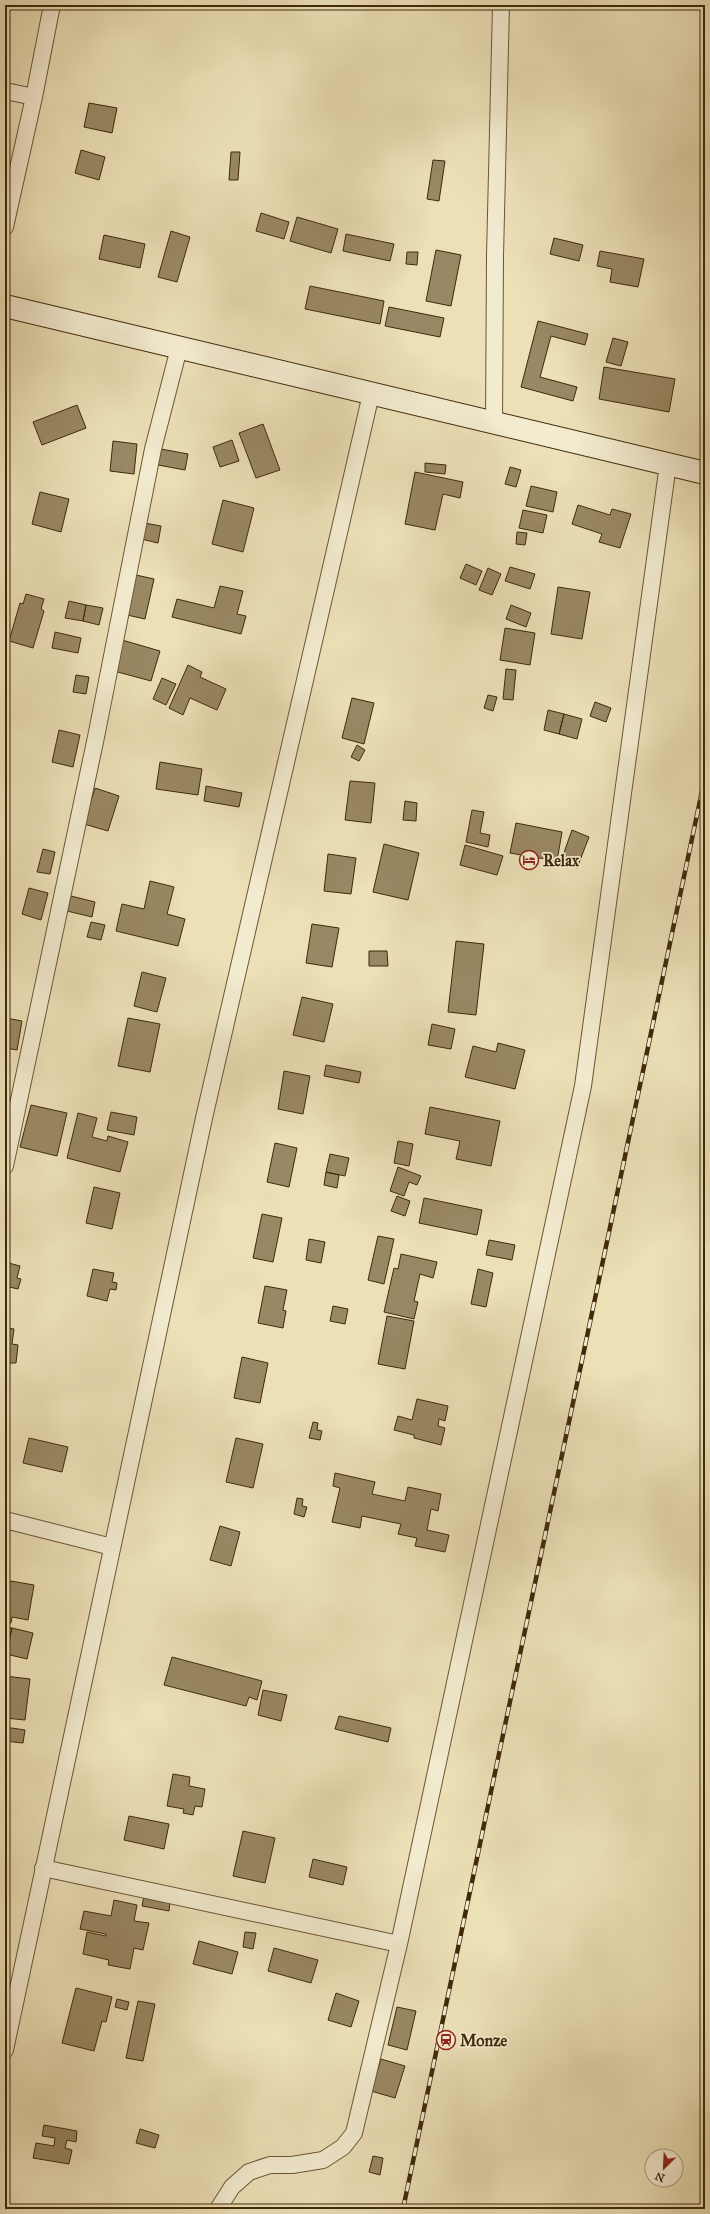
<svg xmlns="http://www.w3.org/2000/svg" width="710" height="2214" font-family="'IM FELL Great Primer',serif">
<rect width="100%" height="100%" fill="#ece0b7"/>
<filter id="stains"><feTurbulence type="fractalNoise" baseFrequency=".005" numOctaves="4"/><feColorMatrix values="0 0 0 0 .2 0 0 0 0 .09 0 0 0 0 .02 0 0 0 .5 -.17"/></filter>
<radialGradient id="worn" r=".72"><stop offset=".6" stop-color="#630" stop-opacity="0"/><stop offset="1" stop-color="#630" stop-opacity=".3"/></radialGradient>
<path fill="#998864" stroke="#40290a" d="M 89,103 L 117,108 L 112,133 L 84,127 Z
M 81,150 L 105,157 L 99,180 L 75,173 Z
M 231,152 L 240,152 L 238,180 L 229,180 Z
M 433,160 L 445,161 L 439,201 L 427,199 Z
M 261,213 L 289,222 L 284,239 L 256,231 Z
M 297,217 L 338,229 L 331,253 L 290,241 Z
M 171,231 L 190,237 L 177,282 L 158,277 Z
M 346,234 L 394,244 L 390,261 L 343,251 Z
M 104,235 L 145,244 L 140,268 L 99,259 Z
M 554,238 L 583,245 L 579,261 L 550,254 Z
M 436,250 L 461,255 L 451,306 L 426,301 Z
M 600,251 L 644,259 L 638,287 L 610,282 L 612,269 L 597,266 Z
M 407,252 L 418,252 L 417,265 L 406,264 Z
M 310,286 L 384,301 L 380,324 L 305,309 Z
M 389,307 L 444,318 L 440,337 L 385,326 Z
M 538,321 L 588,334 L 585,345 L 551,336 L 540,377 L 577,387 L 573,401 L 521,387 Z
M 613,338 L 628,342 L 621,366 L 606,362 Z
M 604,367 L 675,379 L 669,412 L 599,399 Z
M 77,405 L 86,428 L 42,445 L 33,422 Z
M 263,424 L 280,470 L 256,478 L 239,433 Z
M 232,440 L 239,461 L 220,467 L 213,447 Z
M 113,441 L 137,444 L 134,474 L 110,471 Z
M 161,449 L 188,454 L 185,470 L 158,465 Z
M 425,463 L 446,465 L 445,474 L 425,472 Z
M 510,467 L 521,470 L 516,487 L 505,484 Z
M 415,472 L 463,482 L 460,498 L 443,494 L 435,530 L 405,524 Z
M 531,486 L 557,492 L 553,512 L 526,506 Z
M 40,492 L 69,499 L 61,532 L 32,524 Z
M 223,500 L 254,508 L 243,552 L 212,544 Z
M 578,505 L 610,515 L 612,509 L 631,514 L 620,548 L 599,542 L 602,534 L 572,524 Z
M 523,510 L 547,515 L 543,533 L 519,528 Z
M 144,523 L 161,526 L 158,543 L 141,539 Z
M 517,532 L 527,533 L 525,545 L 516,544 Z
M 466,564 L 482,571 L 476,585 L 460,578 Z
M 510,567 L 535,574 L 530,589 L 505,581 Z
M 488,568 L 501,574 L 492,595 L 479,590 Z
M 136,575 L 154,579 L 145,619 L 127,615 Z
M 220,586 L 243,591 L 237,614 L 246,616 L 241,634 L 172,617 L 177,599 L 214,608 Z
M 558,587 L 590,592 L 582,639 L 551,634 Z
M 26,594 L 44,599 L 41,609 L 44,611 L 33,648 L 9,641 L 20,603 L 23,604 Z
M 69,601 L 86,605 L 83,621 L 65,618 Z
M 86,605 L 103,608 L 99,625 L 83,621 Z
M 511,605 L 531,613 L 526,627 L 506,619 Z
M 505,628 L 535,633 L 530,665 L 500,660 Z
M 55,632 L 81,638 L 78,653 L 52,648 Z
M 122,640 L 160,651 L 151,681 L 114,671 Z
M 188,665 L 202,672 L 200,677 L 226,689 L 217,710 L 190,698 L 183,715 L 169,708 Z
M 506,669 L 516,670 L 513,700 L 503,699 Z
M 76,675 L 89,677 L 86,694 L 73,692 Z
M 162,678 L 176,684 L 166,705 L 153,699 Z
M 488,695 L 497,697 L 493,711 L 484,708 Z
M 352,698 L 374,703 L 364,744 L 342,738 Z
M 595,702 L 611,708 L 606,722 L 590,716 Z
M 548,710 L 564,714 L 559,734 L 544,730 Z
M 564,714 L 582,719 L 577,739 L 559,734 Z
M 59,730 L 80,735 L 73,767 L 52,762 Z
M 357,745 L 365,750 L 359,761 L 351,757 Z
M 160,762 L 202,769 L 198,795 L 156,789 Z
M 350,781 L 375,783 L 371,823 L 345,820 Z
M 206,786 L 242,793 L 239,807 L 204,801 Z
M 95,788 L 119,796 L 108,831 L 84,824 Z
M 405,801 L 417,803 L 416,821 L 403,820 Z
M 472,810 L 484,812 L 480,833 L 490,835 L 488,847 L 466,842 Z
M 516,823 L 562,832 L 557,861 L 510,853 Z
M 572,830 L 589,837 L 577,868 L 561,861 Z
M 384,844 L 419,853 L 408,900 L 373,892 Z
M 465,845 L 503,856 L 497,875 L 460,865 Z
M 43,849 L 55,852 L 50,874 L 37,872 Z
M 328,854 L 356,858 L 351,894 L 324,891 Z
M 150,881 L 174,887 L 167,914 L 185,919 L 178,946 L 116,931 L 122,904 L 144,909 Z
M 29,888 L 48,893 L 41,920 L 22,914 Z
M 71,896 L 95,902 L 92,917 L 67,911 Z
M 91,922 L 105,925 L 101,940 L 87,937 Z
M 312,924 L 339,928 L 332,967 L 306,963 Z
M 456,941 L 484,944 L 476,1015 L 448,1012 Z
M 369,951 L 387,951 L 388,966 L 369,966 Z
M 142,972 L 166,978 L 157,1012 L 134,1006 Z
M 302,997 L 333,1004 L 324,1042 L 293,1035 Z
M 6,1018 L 22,1021 L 17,1050 L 5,1048 Z
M 128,1018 L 160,1024 L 150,1072 L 118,1066 Z
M 432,1024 L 455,1029 L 451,1049 L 428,1045 Z
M 498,1043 L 525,1050 L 515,1089 L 465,1077 L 473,1046 L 496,1052 Z
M 326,1065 L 361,1072 L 359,1083 L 324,1076 Z
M 284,1071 L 310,1076 L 303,1114 L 278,1109 Z
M 31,1105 L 67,1113 L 57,1156 L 20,1147 Z
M 430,1107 L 500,1121 L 491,1166 L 456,1159 L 460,1141 L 425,1134 Z
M 111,1112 L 137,1117 L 134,1135 L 107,1130 Z
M 78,1113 L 97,1118 L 92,1137 L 107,1141 L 108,1136 L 128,1142 L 120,1172 L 67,1158 Z
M 398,1141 L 413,1144 L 409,1166 L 394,1163 Z
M 275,1143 L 297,1148 L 289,1187 L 267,1182 Z
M 330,1154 L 349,1158 L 345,1176 L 326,1172 Z
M 398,1167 L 421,1176 L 417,1185 L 409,1182 L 404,1196 L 390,1191 Z
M 326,1172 L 339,1175 L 337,1188 L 324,1185 Z
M 94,1187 L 120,1193 L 112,1229 L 86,1223 Z
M 397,1196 L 410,1201 L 405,1216 L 391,1211 Z
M 424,1198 L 482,1210 L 477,1235 L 419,1223 Z
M 262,1214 L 282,1218 L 273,1262 L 253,1258 Z
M 378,1236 L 394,1239 L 384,1284 L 368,1280 Z
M 309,1239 L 325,1242 L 321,1263 L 306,1260 Z
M 489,1240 L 515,1245 L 512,1260 L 486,1255 Z
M 401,1254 L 437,1262 L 433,1278 L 420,1274 L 414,1301 L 418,1302 L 414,1319 L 384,1312 L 394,1268 L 398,1269 Z
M 5,1262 L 20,1266 L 17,1278 L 21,1279 L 18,1289 L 5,1286 Z
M 93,1269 L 114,1273 L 112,1282 L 117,1283 L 116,1290 L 110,1289 L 107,1301 L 87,1296 Z
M 478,1269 L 493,1273 L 486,1307 L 471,1304 Z
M 265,1286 L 287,1290 L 283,1310 L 286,1311 L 283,1328 L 258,1323 Z
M 333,1306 L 348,1309 L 345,1324 L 330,1321 Z
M 387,1316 L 414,1321 L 405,1369 L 378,1364 Z
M 5,1328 L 14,1329 L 12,1344 L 18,1345 L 16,1363 L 10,1363 L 9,1369 L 5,1368 Z
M 242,1357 L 268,1363 L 260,1403 L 234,1398 Z
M 417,1399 L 448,1406 L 445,1421 L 439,1419 L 438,1426 L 445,1428 L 441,1445 L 414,1438 L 414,1435 L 394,1430 L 398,1416 L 412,1420 Z
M 313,1422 L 318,1423 L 317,1430 L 322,1431 L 320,1440 L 309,1438 Z
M 29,1438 L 68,1447 L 62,1472 L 23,1463 Z
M 236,1438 L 263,1444 L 253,1488 L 226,1482 Z
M 335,1473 L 375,1482 L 372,1494 L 405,1501 L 408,1487 L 441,1494 L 438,1511 L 431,1509 L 427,1530 L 449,1535 L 445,1552 L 415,1546 L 417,1538 L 398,1534 L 401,1524 L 362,1516 L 360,1528 L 332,1522 L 340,1488 L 333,1486 Z
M 297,1498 L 303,1499 L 302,1506 L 307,1507 L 304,1517 L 294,1514 Z
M 220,1526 L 240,1532 L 231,1566 L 210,1560 Z
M 5,1580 L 34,1585 L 28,1620 L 12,1617 L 11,1623 L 5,1622 Z
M 5,1627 L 12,1628 L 8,1645 L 5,1644 Z
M 12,1628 L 33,1633 L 27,1659 L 6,1654 Z
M 172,1657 L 262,1681 L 257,1700 L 249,1697 L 246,1706 L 164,1685 Z
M 5,1676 L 30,1679 L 25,1720 L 5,1718 Z
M 263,1690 L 287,1695 L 281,1721 L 258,1715 Z
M 339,1716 L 391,1728 L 388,1742 L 335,1729 Z
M 5,1727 L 25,1730 L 23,1743 L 5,1741 Z
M 173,1774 L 190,1777 L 189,1786 L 205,1789 L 202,1807 L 195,1806 L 193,1815 L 183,1813 L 184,1809 L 167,1806 Z
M 129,1816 L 169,1824 L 164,1849 L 124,1840 Z
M 243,1831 L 275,1838 L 265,1883 L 233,1876 Z
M 313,1859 L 347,1867 L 343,1885 L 309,1877 Z
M 144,1896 L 170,1902 L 169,1911 L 142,1906 Z
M 114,1900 L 137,1905 L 134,1921 L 149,1923 L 143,1950 L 134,1948 L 130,1969 L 108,1965 L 109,1960 L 83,1954 L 87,1932 L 106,1936 L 106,1934 L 80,1929 L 84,1911 L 111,1916 Z
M 245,1932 L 256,1933 L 253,1949 L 243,1947 Z
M 199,1941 L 238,1952 L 232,1974 L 193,1964 Z
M 274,1948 L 318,1960 L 311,1983 L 268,1971 Z
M 76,1988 L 112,1997 L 106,2022 L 102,2021 L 94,2051 L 62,2043 Z
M 336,1993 L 359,2001 L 351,2027 L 328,2020 Z
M 117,1999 L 129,2002 L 127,2010 L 115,2007 Z
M 138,2001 L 155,2004 L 143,2061 L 126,2058 Z
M 397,2007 L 416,2011 L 407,2050 L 388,2045 Z
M 381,2059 L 405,2066 L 395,2098 L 371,2091 Z
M 44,2125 L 77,2131 L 76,2142 L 67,2140 L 65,2148 L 72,2150 L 69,2164 L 33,2158 L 36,2143 L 54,2146 L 55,2138 L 42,2136 Z
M 140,2129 L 159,2135 L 155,2148 L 136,2143 Z
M 373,2156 L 383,2158 L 380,2175 L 369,2172 Z"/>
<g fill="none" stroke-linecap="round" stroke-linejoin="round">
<defs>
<path id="street" d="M 5,91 L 34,97
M 5,227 L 34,97 L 52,5
M 494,423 L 495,256 L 501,5
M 5,1166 L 96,737 L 153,449 L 179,348
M 5,1520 L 112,1547
M 43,1868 L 399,1944
M 5,2050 L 204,1118 L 371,394
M 218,2209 L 232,2187 L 249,2172 L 270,2165 L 292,2165 L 323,2160 L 343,2147 L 354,2133 L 399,1944 L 583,1086 L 668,464"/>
<path id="secondary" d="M 5,306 L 705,473"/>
</defs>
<use href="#street" stroke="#6b5735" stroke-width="18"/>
<use href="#secondary" stroke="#40290a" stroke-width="24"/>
<use href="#street" stroke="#f3ebd0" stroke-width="16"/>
<use href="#secondary" stroke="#f3ebd0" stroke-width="22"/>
<defs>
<path id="rail" d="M 403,2209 L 705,777"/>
</defs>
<use href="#rail" stroke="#40290a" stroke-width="4.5"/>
<use href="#rail" stroke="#f3ebd0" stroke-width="3" stroke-dasharray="9" stroke-linecap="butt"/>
</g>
<defs>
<symbol id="hotel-ring" viewBox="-11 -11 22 22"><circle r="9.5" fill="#f3ebd0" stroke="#8f2418" stroke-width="1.5"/><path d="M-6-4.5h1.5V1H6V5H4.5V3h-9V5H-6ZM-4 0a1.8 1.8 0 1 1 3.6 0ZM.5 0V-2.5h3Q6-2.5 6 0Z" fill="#8f2418"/></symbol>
<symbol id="station-ring" viewBox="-11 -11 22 22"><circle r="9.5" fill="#f3ebd0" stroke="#8f2418" stroke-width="1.5"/><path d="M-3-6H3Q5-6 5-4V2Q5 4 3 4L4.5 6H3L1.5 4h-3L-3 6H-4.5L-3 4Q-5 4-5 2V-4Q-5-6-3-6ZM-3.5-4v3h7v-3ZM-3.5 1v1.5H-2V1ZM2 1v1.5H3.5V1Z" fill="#8f2418"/></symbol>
</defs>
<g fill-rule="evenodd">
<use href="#hotel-ring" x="518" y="849" width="22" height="22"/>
<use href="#station-ring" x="435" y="2029" width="22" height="22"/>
</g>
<g text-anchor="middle" stroke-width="3.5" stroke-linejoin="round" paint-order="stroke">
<g font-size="16" font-weight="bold" fill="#40290a" stroke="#f3ebd0" text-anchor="start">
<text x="543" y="866">Relax</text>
<text x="460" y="2046">Monze</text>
</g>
</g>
<rect width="710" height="2214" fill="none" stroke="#ece0b7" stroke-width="20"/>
<rect x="6" y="6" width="698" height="2202" fill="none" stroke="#40290a" stroke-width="2"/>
<rect x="10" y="10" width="690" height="2194" fill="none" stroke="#40290a"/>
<g transform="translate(664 2168) rotate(204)"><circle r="19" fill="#f3ebd0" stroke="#ab9d81"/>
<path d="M0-3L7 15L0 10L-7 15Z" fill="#8f2418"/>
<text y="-6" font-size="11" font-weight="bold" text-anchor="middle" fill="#40290a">N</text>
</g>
<rect width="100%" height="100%" filter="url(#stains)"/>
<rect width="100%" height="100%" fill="url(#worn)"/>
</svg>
